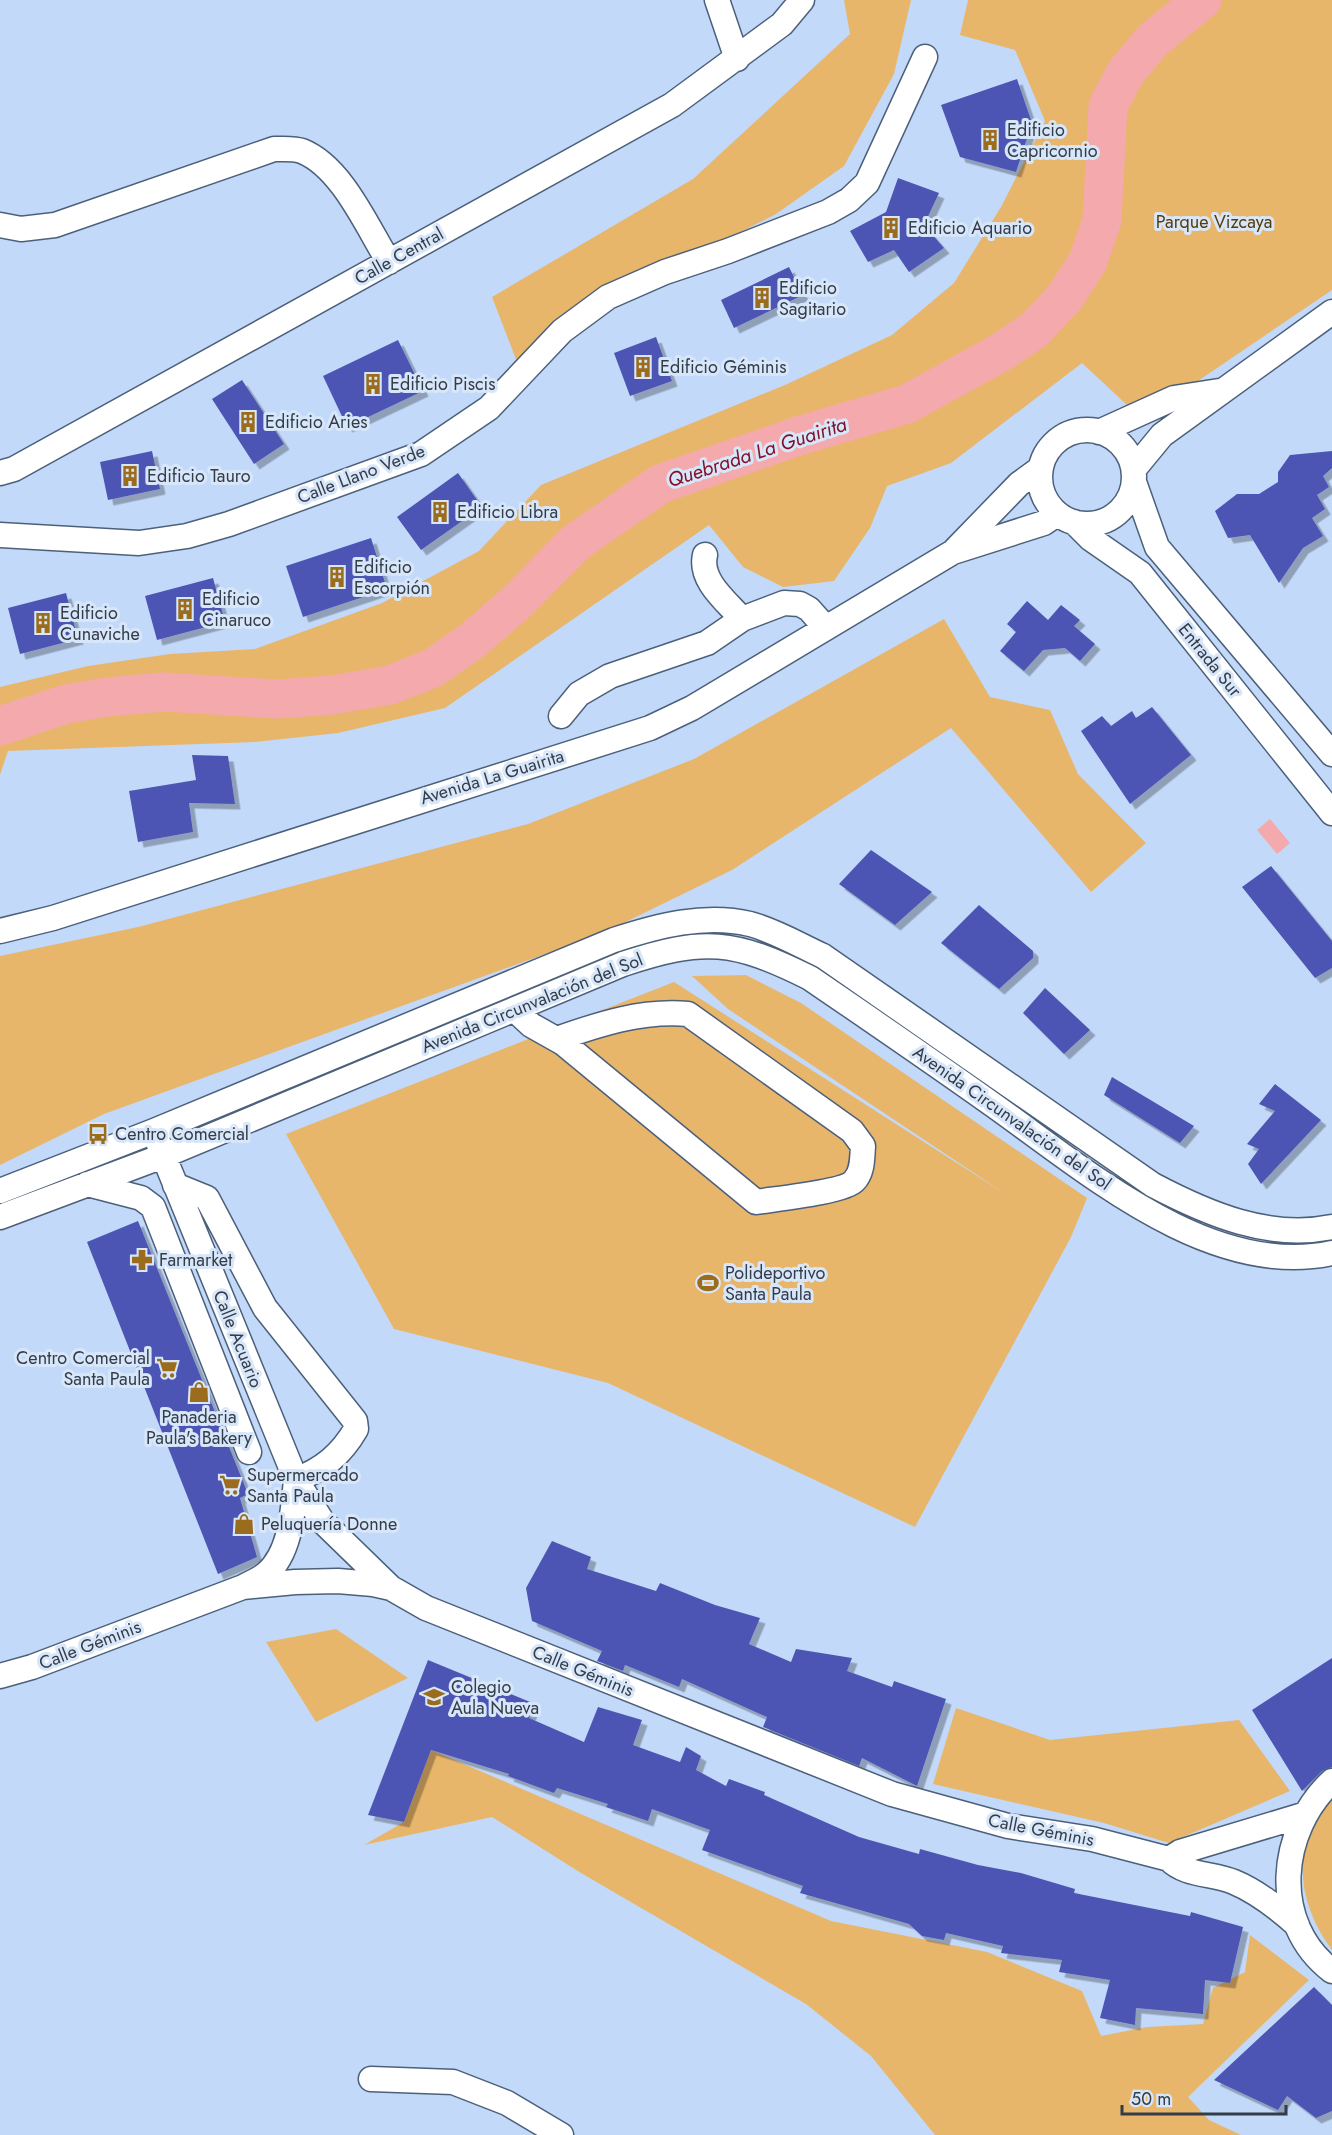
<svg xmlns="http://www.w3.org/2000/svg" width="1332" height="2135" font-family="Jost,sans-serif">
<defs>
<filter id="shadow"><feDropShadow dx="5.5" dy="5.5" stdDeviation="0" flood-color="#0004"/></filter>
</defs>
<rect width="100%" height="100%" fill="#c2d9f9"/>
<path fill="#e8b66b" d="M 844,0 L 911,0 L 894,74 L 844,166 L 776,214 L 723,241 L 517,362 L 492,297 L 693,179 L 850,34 Z
M 968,0 L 1332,0 L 1332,290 L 1186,389 L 1127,405 L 1082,363 L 951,463 L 887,486 L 870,528 L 834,581 L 783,587 L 743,567 L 709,525 L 445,708 L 338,733 L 255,742 L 8,751 L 0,775 L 0,687 L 88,666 L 170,654 L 255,649 L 382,603 L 479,551 L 541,485 L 785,385 L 892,335 L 954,283 L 1001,207 L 1045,121 L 1015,50 L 960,35 Z
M 944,619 L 990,697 L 1050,710 L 1078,774 L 1146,843 L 1091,892 L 951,728 L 732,870 L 603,933 L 104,1114 L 0,1165 L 0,956 L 138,927 L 528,824 L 694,759 Z
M 746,975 L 801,1003 L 1087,1198 L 1071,1237 L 915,1527 L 608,1383 L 394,1329 L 286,1134 L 674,982 L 1007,1195 L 728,1009 L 692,976 Z
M 336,1629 L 408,1678 L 316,1722 L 266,1642 Z
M 956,1708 L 1050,1740 L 1239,1720 L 1290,1791 L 1169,1843 L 1104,1823 L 933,1784 Z
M 431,1750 L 831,1921 L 987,1952 L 1082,1991 L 1101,2036 L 1147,2027 L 1203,2024 L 1213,1988 L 1245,1972 L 1250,1935 L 1309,1980 L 1188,2097 L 1209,2120 L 1241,2135 L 935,2135 L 871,2056 L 806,2004 L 581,1873 L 492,1817 L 364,1845 L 404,1822 Z
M 1332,1797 L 1332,1950 C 1296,1902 1290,1844 1332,1797 Z"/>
<path fill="#f4a9ac" d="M 1270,819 L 1290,843 L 1277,854 L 1257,830 Z"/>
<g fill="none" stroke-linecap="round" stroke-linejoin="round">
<path stroke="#f4a9ac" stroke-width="39" d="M 0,726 L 66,704 L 107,697 L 163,692 L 277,699 L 332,695 L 390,685 L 433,668 L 473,640 L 518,601 L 575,543 L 660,484 L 798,436 L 907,404 L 1003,351 L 1034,330 L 1065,297 L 1088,261 L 1102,220 L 1108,106 L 1126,72 L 1153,40 L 1202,0"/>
</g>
<path fill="#4e55b4" filter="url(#shadow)" d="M 1017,79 L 1032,123 L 1016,172 L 960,157 L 941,105 Z
M 898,178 L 939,193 L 924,225 L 944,248 L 909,272 L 894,250 L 868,262 L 850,231 L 886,212 Z
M 789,267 L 803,295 L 734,328 L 721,300 Z
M 656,337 L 672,381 L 630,396 L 614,353 Z
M 398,340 L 423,391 L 347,427 L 323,376 Z
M 242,380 L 284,444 L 254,464 L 212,399 Z
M 152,451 L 160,489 L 108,500 L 100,462 Z
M 1332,451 L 1332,468 L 1323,476 L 1329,487 L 1317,495 L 1325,509 L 1312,518 L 1323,536 L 1303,548 L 1279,583 L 1250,535 L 1228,538 L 1215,511 L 1237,494 L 1259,494 L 1278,482 L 1278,472 L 1290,455 Z
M 458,473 L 482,507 L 421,550 L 397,517 Z
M 371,538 L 387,589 L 303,617 L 286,566 Z
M 213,578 L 225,622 L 157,640 L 145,596 Z
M 66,593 L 78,639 L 20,654 L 8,608 Z
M 1027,601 L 1048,620 L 1061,605 L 1080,620 L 1074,626 L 1095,644 L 1080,661 L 1065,648 L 1043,650 L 1024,671 L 1000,651 L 1016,632 L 1007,624 Z
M 1152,707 L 1191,755 L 1130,804 L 1081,731 L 1102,716 L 1111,726 L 1132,711 L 1136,718 Z
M 192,755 L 228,756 L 235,804 L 189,803 L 193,832 L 138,842 L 129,791 L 196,780 Z
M 871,850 L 932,892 L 895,925 L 839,884 Z
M 1271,866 L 1332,941 L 1332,968 L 1315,978 L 1242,887 Z
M 979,905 L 1033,951 L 1033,958 L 999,989 L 941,943 Z
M 1045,988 L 1090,1030 L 1064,1054 L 1023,1013 Z
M 1112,1077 L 1194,1126 L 1180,1143 L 1104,1095 Z
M 1275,1084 L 1321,1120 L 1261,1184 L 1248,1164 L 1259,1149 L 1247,1144 L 1275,1111 L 1259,1104 Z
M 138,1221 L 248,1494 L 240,1498 L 257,1557 L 218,1574 L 87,1242 Z
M 552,1541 L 591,1557 L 587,1569 L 656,1591 L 660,1583 L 715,1605 L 760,1618 L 749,1644 L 791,1662 L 796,1649 L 852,1658 L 847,1671 L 892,1687 L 894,1681 L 946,1699 L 917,1786 L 862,1758 L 859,1766 L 763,1727 L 767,1717 L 682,1679 L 679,1687 L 625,1665 L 623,1671 L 597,1661 L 602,1651 L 532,1621 L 526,1588 Z
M 1332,1658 L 1332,1767 L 1322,1771 L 1302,1791 L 1252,1710 Z
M 428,1660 L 535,1704 L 529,1718 L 584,1742 L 598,1707 L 642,1720 L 633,1745 L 680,1762 L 686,1747 L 701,1756 L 696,1770 L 726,1786 L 729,1779 L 765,1792 L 764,1795 L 859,1837 L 919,1854 L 920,1849 L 978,1865 L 1021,1873 L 1075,1889 L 1074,1893 L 1190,1916 L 1191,1912 L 1243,1927 L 1230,1983 L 1205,1980 L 1203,2014 L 1136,2008 L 1135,2025 L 1100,2018 L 1110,1980 L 1059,1972 L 1062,1960 L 1001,1953 L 1003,1946 L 946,1933 L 944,1940 L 922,1936 L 909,1924 L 800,1893 L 803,1886 L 702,1850 L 710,1830 L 652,1809 L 648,1821 L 606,1807 L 608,1804 L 557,1788 L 554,1793 L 508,1776 L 509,1774 L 431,1750 L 404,1822 L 368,1815 Z
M 1314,1987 L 1332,2005 L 1332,2111 L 1316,2118 L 1287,2096 L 1278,2110 L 1214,2080 Z"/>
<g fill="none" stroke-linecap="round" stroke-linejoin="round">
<defs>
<path id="minor" d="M 717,0 L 737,59
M 0,225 L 21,229 L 55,225 L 274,149 C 283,149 294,148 302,151 C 342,167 367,227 389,262
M1040 477a47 47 0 1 1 94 0a47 47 0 1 1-94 0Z
M 1099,432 L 1174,398 L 1219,391
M 1134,469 L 1162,435 L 1332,312
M 0,473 L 14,469 L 672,105 L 782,24 L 802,0
M 1134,482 L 1157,547 L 1332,754
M 1074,522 L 1091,539 L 1140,573 L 1332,813
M 0,535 L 139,543 L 187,536 L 229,524 L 421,454 L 489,408 L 562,331 L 608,297 L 665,272 L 728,251 L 828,212 L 849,200 L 867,183 L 925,57
M 955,550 L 1019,484 L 1041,468
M 705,555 C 699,580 726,601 742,619
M 561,716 L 579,694 L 610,676 L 707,643 L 742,619 L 784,603 L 800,604 L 809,609 L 825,627
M 0,931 L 53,918 L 650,728 L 692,708 L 953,552 L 1044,523 L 1057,514
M 515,1010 L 531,1025 L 563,1043 L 756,1202 C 774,1199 844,1192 854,1181 C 863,1172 862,1158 863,1146 L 852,1131 L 688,1014 C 642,1010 599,1024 557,1039
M 158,1142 L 296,1480 L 322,1521 L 391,1588
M 87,1184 L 141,1198 L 153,1207 L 249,1452
M 175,1185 L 207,1198 L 265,1308 L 355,1421 L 356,1429 C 341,1455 323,1469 296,1480 C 293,1510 291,1553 266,1574 C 260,1579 252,1582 245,1586
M 0,1191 L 154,1131 L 614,940 C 657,926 705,913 750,924 C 776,931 799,945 823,956 L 1153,1185 C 1208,1214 1269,1240 1332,1227
M 0,1217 L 163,1156 L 623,964 C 704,937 734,940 810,978 C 870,1019 930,1060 989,1102 C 1083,1168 1209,1280 1332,1253
M 0,1676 L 32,1667 L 243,1587 L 295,1582 L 338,1581 L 373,1584 L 391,1588 L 426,1608 L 892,1794 L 1008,1826 L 1092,1839 L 1169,1859 C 1185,1876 1213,1873 1234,1882 C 1258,1892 1278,1908 1297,1925
M 1332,1781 C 1279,1830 1269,1923 1332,1971
M 1169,1859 L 1180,1852 L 1303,1815
M 371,2079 L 453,2082 L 507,2103 L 561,2135"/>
</defs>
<use href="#minor" stroke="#4c607b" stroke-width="27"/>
<use href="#minor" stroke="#fff" stroke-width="24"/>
</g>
<defs>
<symbol id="building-bare" viewBox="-9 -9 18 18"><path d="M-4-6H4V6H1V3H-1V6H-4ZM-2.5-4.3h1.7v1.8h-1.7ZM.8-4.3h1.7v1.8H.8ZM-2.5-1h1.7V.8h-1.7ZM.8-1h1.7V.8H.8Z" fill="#9a6c1c" stroke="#d8e6f9" stroke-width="2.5" paint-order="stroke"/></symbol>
<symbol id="bus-bare" viewBox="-9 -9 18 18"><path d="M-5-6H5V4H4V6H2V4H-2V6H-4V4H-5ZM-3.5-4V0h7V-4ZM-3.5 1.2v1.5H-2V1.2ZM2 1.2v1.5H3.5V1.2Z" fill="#9a6c1c" stroke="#d8e6f9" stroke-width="2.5" paint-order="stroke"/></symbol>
<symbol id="pharmacy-bare" viewBox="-9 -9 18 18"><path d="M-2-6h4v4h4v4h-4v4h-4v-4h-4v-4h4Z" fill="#9a6c1c" stroke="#d8e6f9" stroke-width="2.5" paint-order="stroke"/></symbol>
<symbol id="stadium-bare" viewBox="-9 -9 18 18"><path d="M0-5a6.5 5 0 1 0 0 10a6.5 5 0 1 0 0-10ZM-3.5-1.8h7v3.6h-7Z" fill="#9a6c1c" stroke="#d8e6f9" stroke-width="2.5" paint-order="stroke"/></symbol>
<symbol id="supermarket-bare" viewBox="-9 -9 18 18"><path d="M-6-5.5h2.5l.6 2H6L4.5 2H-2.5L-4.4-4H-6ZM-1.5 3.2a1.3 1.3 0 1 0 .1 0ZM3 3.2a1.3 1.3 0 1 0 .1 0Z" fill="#9a6c1c" stroke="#d8e6f9" stroke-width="2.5" paint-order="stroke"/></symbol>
<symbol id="shop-bare" viewBox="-9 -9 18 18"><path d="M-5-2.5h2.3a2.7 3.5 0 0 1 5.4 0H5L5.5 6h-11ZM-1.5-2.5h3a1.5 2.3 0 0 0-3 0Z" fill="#9a6c1c" stroke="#d8e6f9" stroke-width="2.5" paint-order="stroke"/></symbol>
<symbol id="school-bare" viewBox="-9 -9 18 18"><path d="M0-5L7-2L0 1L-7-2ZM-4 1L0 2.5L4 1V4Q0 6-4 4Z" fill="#9a6c1c" stroke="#d8e6f9" stroke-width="2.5" paint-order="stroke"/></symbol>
</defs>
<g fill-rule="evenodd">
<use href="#building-bare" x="975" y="125" width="30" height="30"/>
<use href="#building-bare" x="876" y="213" width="30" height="30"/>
<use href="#building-bare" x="747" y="283" width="30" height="30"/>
<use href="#building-bare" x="628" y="352" width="30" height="30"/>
<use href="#building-bare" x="358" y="369" width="30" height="30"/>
<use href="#building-bare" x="233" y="407" width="30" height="30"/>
<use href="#building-bare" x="115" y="461" width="30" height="30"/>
<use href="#building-bare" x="425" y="497" width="30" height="30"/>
<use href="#building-bare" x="322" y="562" width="30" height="30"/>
<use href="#building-bare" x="170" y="594" width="30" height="30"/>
<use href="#building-bare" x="28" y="608" width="30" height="30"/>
<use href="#bus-bare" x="83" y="1119" width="30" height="30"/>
<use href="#pharmacy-bare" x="127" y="1245" width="30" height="30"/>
<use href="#stadium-bare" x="693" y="1268" width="30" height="30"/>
<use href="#supermarket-bare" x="152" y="1353" width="30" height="30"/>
<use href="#shop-bare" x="184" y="1377" width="30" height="30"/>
<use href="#supermarket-bare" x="215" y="1470" width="30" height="30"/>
<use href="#shop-bare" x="229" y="1509" width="30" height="30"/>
<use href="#school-bare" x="419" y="1682" width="30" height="30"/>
</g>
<g text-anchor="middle" stroke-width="6" stroke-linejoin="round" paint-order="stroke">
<g font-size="18" fill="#333c49" stroke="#d8e6f9" text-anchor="start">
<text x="1007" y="136">Edificio<tspan x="1007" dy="21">Capricornio</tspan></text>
<text x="908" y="234">Edificio Aquario</text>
<text x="779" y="294">Edificio<tspan x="779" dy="21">Sagitario</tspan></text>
<text x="660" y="373">Edificio Géminis</text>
<text x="390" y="390">Edificio Piscis</text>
<text x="265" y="428">Edificio Aries</text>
<text x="147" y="482">Edificio Tauro</text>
<text x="457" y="518">Edificio Libra</text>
<text x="354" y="573">Edificio<tspan x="354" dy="21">Escorpión</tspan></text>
<text x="202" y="605">Edificio<tspan x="202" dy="21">Cinaruco</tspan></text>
<text x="60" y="619">Edificio<tspan x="60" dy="21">Cunaviche</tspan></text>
<text x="115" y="1140">Centro Comercial</text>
<text x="159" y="1266">Farmarket</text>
<text x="725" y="1279">Polideportivo<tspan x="725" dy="21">Santa Paula</tspan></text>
<text x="150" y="1364" text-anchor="end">Centro Comercial<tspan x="150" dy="21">Santa Paula</tspan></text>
<text x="199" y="1423" text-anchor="middle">Panaderia<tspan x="199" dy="21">Paula's Bakery</tspan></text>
<text x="247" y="1481">Supermercado<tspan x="247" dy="21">Santa Paula</tspan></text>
<text x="261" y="1530">Peluquería Donne</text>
<text x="451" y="1693">Colegio<tspan x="451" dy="21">Aula Nueva</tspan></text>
</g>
<g font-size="18" fill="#553a0a" stroke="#d8e6f9">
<text x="1214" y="228">Parque Vizcaya</text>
</g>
<g font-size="18" fill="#333c49" stroke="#d8e6f9">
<text transform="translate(399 256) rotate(-29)" y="6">Calle Central</text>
<text transform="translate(361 474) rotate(-21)" y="6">Calle Llano Verde</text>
<text transform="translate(1210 660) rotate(51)" y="6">Entrada Sur</text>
<text transform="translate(492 777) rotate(-17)" y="6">Avenida La Guairita</text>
<text transform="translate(532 1003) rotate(-22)" y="6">Avenida Circunvalación del Sol</text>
<text transform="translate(1012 1118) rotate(35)" y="6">Avenida Circunvalación del Sol</text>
<text transform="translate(238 1339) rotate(68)" y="6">Calle Acuario</text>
<text transform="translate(90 1645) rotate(-21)" y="6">Calle Géminis</text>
<text transform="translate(583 1671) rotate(22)" y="6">Calle Géminis</text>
<text transform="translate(1041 1830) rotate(11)" y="6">Calle Géminis</text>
</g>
<g font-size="20" font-style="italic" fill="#801229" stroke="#d8e6f9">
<text transform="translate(757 452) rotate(-18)" y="7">Quebrada La Guairita</text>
</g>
</g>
<path d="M1122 2105v9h164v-9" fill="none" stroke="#333c49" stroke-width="3"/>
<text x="1131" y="2105" font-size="18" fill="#333c49" stroke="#d8e6f9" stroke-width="4.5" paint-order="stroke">50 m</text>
</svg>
